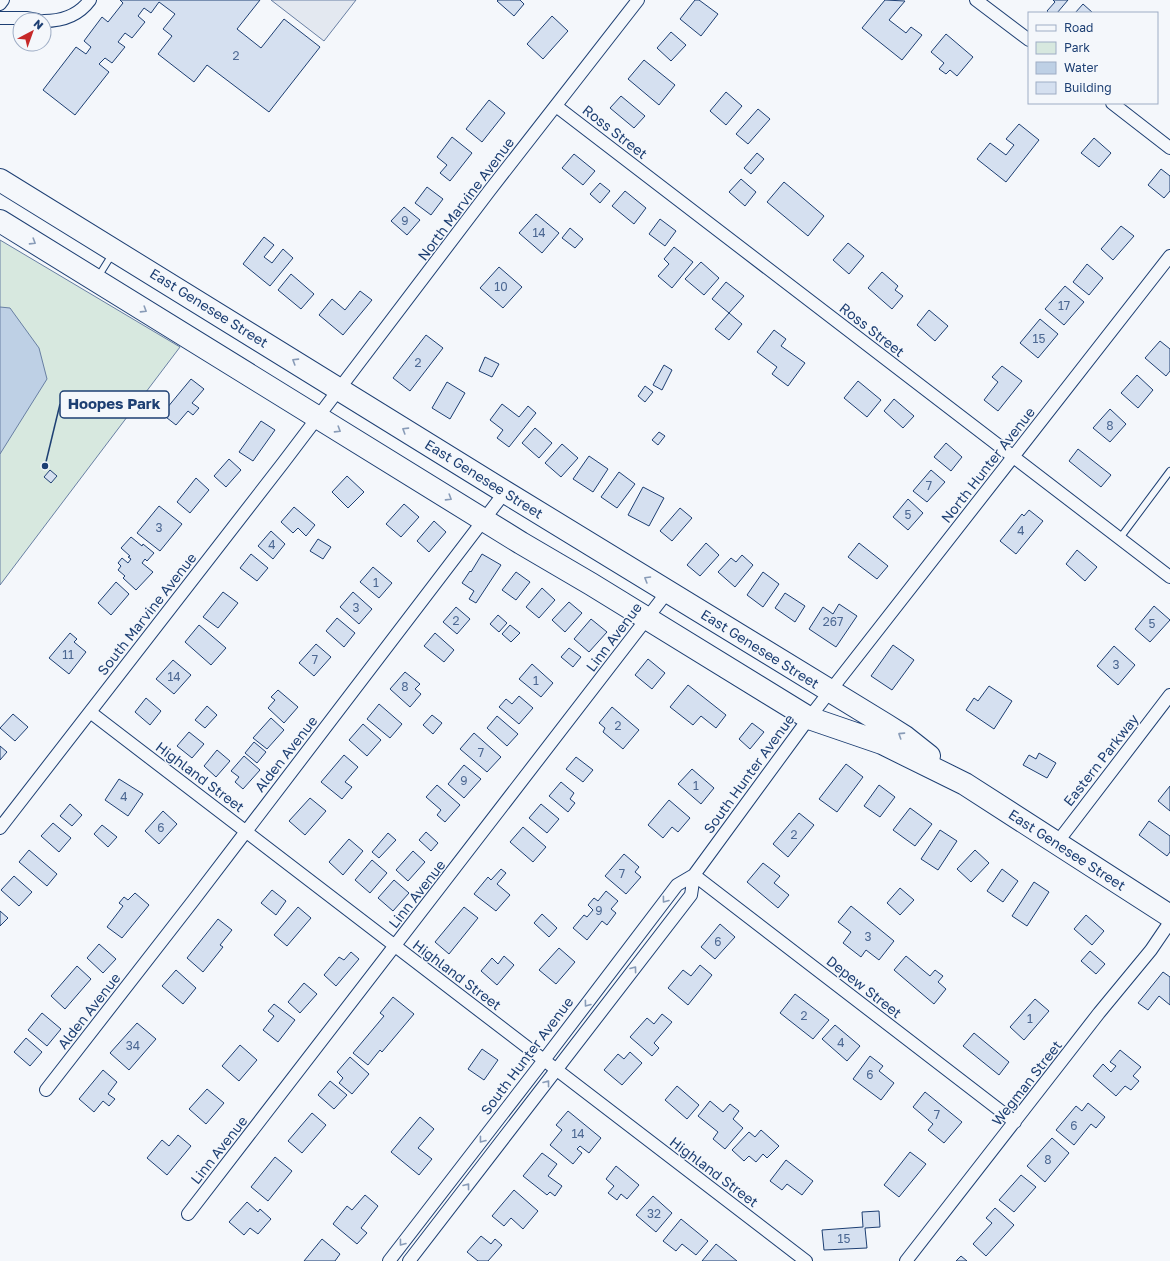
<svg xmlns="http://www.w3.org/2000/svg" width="1170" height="1261" font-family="'Golos Text',sans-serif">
<rect width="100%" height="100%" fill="#f4f7fb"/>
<path fill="#d7e8df" stroke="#687fa3" d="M 0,240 L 180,347 L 0,585 Z"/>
<path fill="#e3e8f0" stroke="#687fa3" d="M 271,0 L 356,0 L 324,41 Z"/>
<path fill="#bed0e5" stroke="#687fa3" d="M 0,307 L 10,308 L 39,348 L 47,379 L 0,454 Z"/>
<path fill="#d5e0f0" stroke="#1d3f73" d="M 120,0 L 260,0 L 237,29 L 261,48 L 284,19 L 320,47 L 269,112 L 207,65 L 194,82 L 158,54 L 172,36 L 163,29 L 175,14 L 159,2 L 151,13 L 144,8 L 138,16 L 145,22 L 132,38 L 125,33 L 118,42 L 125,47 L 112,63 L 105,58 L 99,64 L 109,72 L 75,115 L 43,90 L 76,47 L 86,54 L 91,47 L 84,41 L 102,17 L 108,22 L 123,3 Z
M 498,0 L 520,0 L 524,4 L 514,16 L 497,1 Z
M 695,0 L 699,0 L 718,14 L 701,36 L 680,19 Z
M 885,0 L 905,1 L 889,20 L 906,33 L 911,27 L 922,35 L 902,60 L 862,28 Z
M 1053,0 L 1068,0 L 1057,13 L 1049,13 L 1047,11 L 1055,2 Z
M 1083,4 L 1093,13 L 1075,13 Z
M 552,16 L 568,31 L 543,59 L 527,44 Z
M 671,32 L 686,45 L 671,61 L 657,48 Z
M 946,34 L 973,57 L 957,76 L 950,70 L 946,74 L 939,69 L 944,63 L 931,52 Z
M 644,60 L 675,85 L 659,105 L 628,79 Z
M 726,92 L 742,106 L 726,125 L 710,111 Z
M 621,96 L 645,116 L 634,128 L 610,108 Z
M 489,100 L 505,113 L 482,142 L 466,129 Z
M 758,109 L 770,119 L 748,144 L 736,134 Z
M 1019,124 L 1039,140 L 1006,182 L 977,159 L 990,143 L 1006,155 L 1014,145 L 1006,139 Z
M 452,137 L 472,153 L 450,181 L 440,173 L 447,165 L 437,157 Z
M 1094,138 L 1111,153 L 1099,167 L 1081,153 Z
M 757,153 L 764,159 L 751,174 L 744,168 Z
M 574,154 L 595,171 L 583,185 L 562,168 Z
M 1161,169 L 1170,176 L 1170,191 L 1164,198 L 1148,185 Z
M 741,179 L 756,192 L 745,206 L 729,192 Z
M 784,182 L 824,216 L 808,236 L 767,202 Z
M 600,183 L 610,191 L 600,203 L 590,194 Z
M 427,187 L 443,199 L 431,215 L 415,203 Z
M 625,191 L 646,208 L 634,224 L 612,206 Z
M 404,207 L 420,220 L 407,235 L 391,221 Z
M 536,214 L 559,233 L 542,253 L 519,233 Z
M 660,219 L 676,231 L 665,246 L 649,234 Z
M 1121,226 L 1134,236 L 1113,260 L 1101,249 Z
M 570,228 L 583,239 L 575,248 L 562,238 Z
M 264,237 L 274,245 L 264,257 L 272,263 L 283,249 L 293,258 L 270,286 L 243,264 Z
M 848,243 L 864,256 L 849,274 L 833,260 Z
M 674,247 L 693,262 L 672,288 L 658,276 L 669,264 L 664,259 Z
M 701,262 L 719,278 L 704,295 L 685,279 Z
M 1087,264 L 1103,278 L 1089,295 L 1073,282 Z
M 499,267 L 522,287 L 503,308 L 480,288 Z
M 882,272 L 898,286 L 895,290 L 903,296 L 892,309 L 868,288 Z
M 291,274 L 314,294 L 301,309 L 278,290 Z
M 726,282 L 744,296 L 729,313 L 742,324 L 729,340 L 715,329 L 729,313 L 712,299 Z
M 1065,286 L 1084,302 L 1064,325 L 1045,309 Z
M 360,291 L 372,300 L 343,335 L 319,315 L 332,299 L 345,310 Z
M 929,310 L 948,326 L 935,341 L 917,325 Z
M 1040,319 L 1058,334 L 1038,358 L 1020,343 Z
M 774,330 L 786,339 L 781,346 L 805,363 L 788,386 L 772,374 L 777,367 L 757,352 Z
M 426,335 L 443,348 L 410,391 L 393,378 Z
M 1160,341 L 1170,349 L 1170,371 L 1166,376 L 1145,358 Z
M 485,357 L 499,364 L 492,377 L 479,371 Z
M 664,365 L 672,370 L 662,390 L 653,385 Z
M 1002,366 L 1022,381 L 998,411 L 984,400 L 998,382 L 992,377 Z
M 1137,375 L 1153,390 L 1138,408 L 1121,393 Z
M 191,379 L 204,389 L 192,403 L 199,408 L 193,415 L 188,411 L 176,425 L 162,414 Z
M 858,381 L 881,400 L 867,417 L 844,398 Z
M 447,382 L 465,393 L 450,419 L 432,408 Z
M 645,386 L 653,392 L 645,402 L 638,396 Z
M 894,399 L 914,416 L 903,428 L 884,411 Z
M 502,404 L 519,417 L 528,406 L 536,413 L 509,447 L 497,438 L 503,430 L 490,420 Z
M 1110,409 L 1126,424 L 1110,442 L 1093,428 Z
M 261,421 L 275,430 L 253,461 L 239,452 Z
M 535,428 L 552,443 L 539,458 L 522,443 Z
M 659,432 L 665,436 L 658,445 L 652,440 Z
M 946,443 L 962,457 L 951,471 L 934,457 Z
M 562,444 L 578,458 L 561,477 L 545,463 Z
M 1078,449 L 1111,475 L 1101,487 L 1069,461 Z
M 589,456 L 608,469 L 593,492 L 573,479 Z
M 229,459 L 241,470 L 226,487 L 214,476 Z
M 50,470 L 57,476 L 51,483 L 44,477 Z
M 931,470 L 945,482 L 927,502 L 913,491 Z
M 619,472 L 635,484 L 617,508 L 601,497 Z
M 347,476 L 364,492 L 348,508 L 332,492 Z
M 196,478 L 209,490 L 190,513 L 177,502 Z
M 643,487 L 664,498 L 649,526 L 628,515 Z
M 908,499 L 923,513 L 908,530 L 893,517 Z
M 404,504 L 419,517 L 401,537 L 386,524 Z
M 159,506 L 182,524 L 160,551 L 137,533 Z
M 294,507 L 315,525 L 306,536 L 298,528 L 293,533 L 281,522 Z
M 680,508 L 692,518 L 672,541 L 660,531 Z
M 1029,510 L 1043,521 L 1016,554 L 1000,541 L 1022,514 L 1024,516 Z
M 434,521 L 446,532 L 429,552 L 417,541 Z
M 271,531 L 285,544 L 273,559 L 258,546 Z
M 131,537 L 142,546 L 143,544 L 154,553 L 147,561 L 145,559 L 142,563 L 153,572 L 136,590 L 123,578 L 125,576 L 118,570 L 121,566 L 118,563 L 122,558 L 128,563 L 131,559 L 128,557 L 130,556 L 121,548 Z
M 318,539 L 331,547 L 323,559 L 310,551 Z
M 706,543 L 719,555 L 700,576 L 687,565 Z
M 859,543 L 888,566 L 877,579 L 848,557 Z
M 1077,550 L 1097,567 L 1085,581 L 1066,564 Z
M 251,554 L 268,568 L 257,581 L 240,568 Z
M 482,554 L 501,565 L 476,603 L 469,599 L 474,591 L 462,583 L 470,571 L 471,572 Z
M 742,555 L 753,565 L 735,587 L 718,572 L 731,558 L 736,562 Z
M 373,567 L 392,583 L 379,598 L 360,582 Z
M 516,572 L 530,582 L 516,600 L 502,590 Z
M 763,572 L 779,584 L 763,607 L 747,595 Z
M 116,582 L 129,594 L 111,615 L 98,603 Z
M 542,588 L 555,600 L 539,618 L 526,607 Z
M 223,592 L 238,603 L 218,628 L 203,617 Z
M 353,592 L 372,609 L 359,624 L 340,607 Z
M 785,593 L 805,606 L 795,622 L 775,608 Z
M 569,602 L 582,613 L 565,632 L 552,620 Z
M 839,604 L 857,616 L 836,647 L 809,629 L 823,607 L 833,614 Z
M 1154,606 L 1170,620 L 1150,642 L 1135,629 Z
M 456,607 L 470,619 L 457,634 L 443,622 Z
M 498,615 L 507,623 L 499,632 L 490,624 Z
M 337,618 L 355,633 L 344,647 L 326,631 Z
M 591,619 L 607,632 L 589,652 L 574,639 Z
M 199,625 L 226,648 L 211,665 L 185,642 Z
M 510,625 L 520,633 L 511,642 L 502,634 Z
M 70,633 L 77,639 L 74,642 L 86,652 L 69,674 L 49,658 Z
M 435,633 L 454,650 L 444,662 L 424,646 Z
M 316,644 L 331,657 L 314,676 L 299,663 Z
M 893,645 L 914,660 L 892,690 L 871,676 Z
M 1114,646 L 1135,665 L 1118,685 L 1097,666 Z
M 569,648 L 581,657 L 573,667 L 561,657 Z
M 648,659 L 665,673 L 652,689 L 635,675 Z
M 173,660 L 191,675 L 174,694 L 156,679 Z
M 532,664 L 553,683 L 541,697 L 519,679 Z
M 405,672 L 420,684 L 415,689 L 421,694 L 410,707 L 390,689 Z
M 688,685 L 726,715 L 716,728 L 701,716 L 693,725 L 670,707 Z
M 989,686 L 1012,701 L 994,729 L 966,710 L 974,698 L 978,701 Z
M 278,690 L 298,707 L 284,723 L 268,708 L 275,700 L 271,697 Z
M 519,696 L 533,708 L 519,724 L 499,707 L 506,699 L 512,704 Z
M 146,698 L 161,711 L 150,725 L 135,712 Z
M 379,704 L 402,724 L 390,738 L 367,719 Z
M 207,706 L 217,715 L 205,728 L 195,720 Z
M 612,707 L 639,730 L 623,749 L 603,732 L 605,728 L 599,723 Z
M 13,714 L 28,727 L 15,741 L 0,728 Z
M 432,715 L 442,723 L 433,734 L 423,725 Z
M 497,716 L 518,734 L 507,746 L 487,728 Z
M 271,718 L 284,730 L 267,749 L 253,738 Z
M 752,723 L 764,732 L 750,749 L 739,739 Z
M 363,724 L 381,740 L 367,756 L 349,740 Z
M 189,732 L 204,744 L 192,758 L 177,746 Z
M 474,733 L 501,757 L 487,772 L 460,749 Z
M 254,742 L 266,752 L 257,763 L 245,753 Z
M 0,746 L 7,752 L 0,760 Z
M 217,750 L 230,761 L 216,777 L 204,766 Z
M 1039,753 L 1056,763 L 1047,778 L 1023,765 L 1029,755 L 1036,759 Z
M 344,755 L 358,767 L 345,782 L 352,787 L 342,799 L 321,782 Z
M 244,756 L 260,770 L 243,789 L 235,782 L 239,777 L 231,771 Z
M 576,757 L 593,770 L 583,782 L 566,769 Z
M 846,764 L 863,777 L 837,812 L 819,799 Z
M 464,765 L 481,779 L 464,798 L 448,784 Z
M 692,769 L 714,788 L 701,804 L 678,784 Z
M 119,779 L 143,794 L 128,816 L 105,800 Z
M 561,782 L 574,793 L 570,799 L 575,803 L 568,812 L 549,796 Z
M 437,785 L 460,805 L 445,822 L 437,815 L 441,810 L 426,797 Z
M 879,785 L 895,797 L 880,817 L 864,806 Z
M 1170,786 L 1170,811 L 1158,801 Z
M 310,798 L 326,811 L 305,835 L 289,821 Z
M 669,800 L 690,818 L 678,832 L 672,827 L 663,838 L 648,825 Z
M 70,804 L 82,815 L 72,826 L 60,816 Z
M 541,804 L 559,819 L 547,833 L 529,818 Z
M 910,808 L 932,824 L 915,846 L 893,830 Z
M 163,811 L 177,824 L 159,844 L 145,831 Z
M 799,813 L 814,825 L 788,857 L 773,844 Z
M 1149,821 L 1170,836 L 1170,852 L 1167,856 L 1139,835 Z
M 53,823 L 71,838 L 59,852 L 41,836 Z
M 102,825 L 117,837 L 108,847 L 94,834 Z
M 523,827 L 546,847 L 533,862 L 510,842 Z
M 940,830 L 957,841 L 938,870 L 921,859 Z
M 426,832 L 438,843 L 431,851 L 419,840 Z
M 388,833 L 396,840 L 379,858 L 372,852 Z
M 349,839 L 363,851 L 343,875 L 329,862 Z
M 29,850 L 57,874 L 47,886 L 19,862 Z
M 975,850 L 989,863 L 971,882 L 957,869 Z
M 413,851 L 425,862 L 408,881 L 396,870 Z
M 624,854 L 639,867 L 635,872 L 641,877 L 626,894 L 605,876 Z
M 372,860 L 387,873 L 370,893 L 355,880 Z
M 763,863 L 780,876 L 774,883 L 789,895 L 778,908 L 747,882 Z
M 501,869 L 506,873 L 497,884 L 510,895 L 496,911 L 474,894 L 488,877 L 491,880 Z
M 1002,869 L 1018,881 L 1003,902 L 987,891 Z
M 14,876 L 32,892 L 19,906 L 1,890 Z
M 394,880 L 409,893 L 393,911 L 378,898 Z
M 1034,882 L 1049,892 L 1027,926 L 1012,916 Z
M 900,888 L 914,900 L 900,915 L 887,903 Z
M 272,890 L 286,901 L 276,915 L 261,903 Z
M 606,891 L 618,901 L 611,909 L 616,913 L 607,925 L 602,921 L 587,940 L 573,928 L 584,915 L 587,917 L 593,910 L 588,905 L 594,898 L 598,901 Z
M 135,893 L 149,905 L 122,938 L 107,927 L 123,906 L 119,903 L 124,897 L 128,900 Z
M 851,906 L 894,941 L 879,960 L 866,950 L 861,957 L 843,943 L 851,932 L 838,922 Z
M 298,907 L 311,918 L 287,946 L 274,935 Z
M 464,907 L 478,918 L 449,954 L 435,942 Z
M 0,911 L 8,918 L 0,926 Z
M 542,914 L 557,928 L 549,937 L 534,923 Z
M 1086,915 L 1104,931 L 1092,945 L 1074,929 Z
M 218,919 L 232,930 L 220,945 L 223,947 L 203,972 L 187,958 Z
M 720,924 L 735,937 L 715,959 L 701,947 Z
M 99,944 L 116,959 L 103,973 L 87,958 Z
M 559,948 L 575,962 L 556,984 L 539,970 Z
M 1090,951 L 1105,964 L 1096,974 L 1081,961 Z
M 351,952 L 359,959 L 336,986 L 324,975 L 339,957 L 344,960 Z
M 504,956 L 514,965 L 497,985 L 481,971 L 492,958 L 498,964 Z
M 906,956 L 930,976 L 935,970 L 943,976 L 938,982 L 946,989 L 934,1004 L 894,970 Z
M 700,965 L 712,975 L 688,1005 L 668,988 L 683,970 L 691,976 Z
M 77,966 L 91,979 L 65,1009 L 51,996 Z
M 176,970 L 196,988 L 183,1004 L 162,986 Z
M 1163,972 L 1170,977 L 1170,1005 L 1159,996 L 1148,1010 L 1138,1003 Z
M 304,983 L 317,994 L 300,1013 L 288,1002 Z
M 795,994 L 829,1020 L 813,1039 L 780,1013 Z
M 393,997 L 414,1014 L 382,1052 L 380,1050 L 368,1065 L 353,1053 L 384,1016 L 380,1013 Z
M 1035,999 L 1049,1011 L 1024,1040 L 1010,1027 Z
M 274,1004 L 295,1020 L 278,1042 L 263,1030 L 274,1016 L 268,1011 Z
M 42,1013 L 61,1029 L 47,1046 L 28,1030 Z
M 662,1014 L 672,1022 L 654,1043 L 659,1048 L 652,1056 L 630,1037 L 647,1018 L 654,1024 Z
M 137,1023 L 156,1039 L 129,1070 L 110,1053 Z
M 835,1025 L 860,1046 L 847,1061 L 822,1039 Z
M 974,1033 L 1009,1062 L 999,1075 L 963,1046 Z
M 26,1038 L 42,1052 L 30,1066 L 14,1052 Z
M 240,1045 L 257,1060 L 239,1081 L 222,1066 Z
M 482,1049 L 498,1060 L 484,1080 L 468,1069 Z
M 1120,1050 L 1141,1067 L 1133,1076 L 1139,1081 L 1131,1090 L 1125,1086 L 1116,1096 L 1093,1076 L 1103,1064 L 1111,1072 L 1116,1066 L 1110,1062 Z
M 630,1052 L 642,1063 L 622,1085 L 604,1070 L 618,1054 L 624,1059 Z
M 870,1056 L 883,1066 L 879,1071 L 894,1083 L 881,1100 L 853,1079 Z
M 350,1057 L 369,1074 L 352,1094 L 339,1083 L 343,1078 L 337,1072 Z
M 103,1070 L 117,1082 L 108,1094 L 115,1099 L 109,1106 L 103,1101 L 94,1112 L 79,1099 Z
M 330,1081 L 347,1095 L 334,1109 L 318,1095 Z
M 677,1086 L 699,1105 L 687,1119 L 665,1100 Z
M 207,1089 L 224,1103 L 206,1124 L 189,1109 Z
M 925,1092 L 962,1122 L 944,1143 L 928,1130 L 933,1124 L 913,1107 Z
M 710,1101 L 723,1112 L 730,1104 L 739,1111 L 733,1119 L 743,1128 L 725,1149 L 713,1139 L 718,1132 L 698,1116 Z
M 1088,1103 L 1105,1117 L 1096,1128 L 1091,1124 L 1074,1145 L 1056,1130 L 1076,1106 L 1082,1111 Z
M 568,1111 L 601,1138 L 589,1153 L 580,1146 L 577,1149 L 582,1153 L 573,1164 L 550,1145 L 562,1130 L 556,1125 Z
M 312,1113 L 326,1125 L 302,1153 L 288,1141 Z
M 420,1117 L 434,1129 L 418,1148 L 432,1159 L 419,1175 L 391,1152 Z
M 761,1130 L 779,1146 L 767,1158 L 763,1154 L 756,1162 L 749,1156 L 744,1161 L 732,1150 L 749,1132 L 755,1137 Z
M 178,1135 L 191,1146 L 167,1175 L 147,1158 L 162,1140 L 169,1146 Z
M 1052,1138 L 1069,1153 L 1045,1182 L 1027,1166 Z
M 910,1152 L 926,1164 L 899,1197 L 884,1185 Z
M 542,1153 L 557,1164 L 548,1176 L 562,1186 L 555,1196 L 550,1192 L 547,1195 L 523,1176 Z
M 275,1157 L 292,1171 L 268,1201 L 251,1187 Z
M 786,1160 L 813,1181 L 802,1195 L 787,1184 L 782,1190 L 770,1181 Z
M 616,1166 L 639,1185 L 627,1199 L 621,1194 L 617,1200 L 608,1193 L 614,1186 L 606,1179 Z
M 1021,1175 L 1036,1187 L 1014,1212 L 999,1200 Z
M 514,1190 L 538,1211 L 523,1229 L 511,1218 L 504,1226 L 492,1216 Z
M 365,1195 L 378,1206 L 361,1228 L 367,1233 L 357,1244 L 333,1224 L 347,1206 L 352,1210 Z
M 653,1196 L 672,1213 L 656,1232 L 636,1215 Z
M 247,1202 L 258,1212 L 260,1209 L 271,1219 L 258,1234 L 250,1228 L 244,1235 L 229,1222 Z
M 995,1208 L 1014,1225 L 986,1256 L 973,1244 L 992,1223 L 986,1218 Z
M 879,1211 L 880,1227 L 865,1228 L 867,1248 L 824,1250 L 822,1230 L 863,1227 L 862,1212 Z
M 681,1219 L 708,1241 L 696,1255 L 682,1244 L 676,1251 L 663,1241 Z
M 481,1236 L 491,1244 L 495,1239 L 502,1245 L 488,1261 L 478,1261 L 467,1252 Z
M 322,1239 L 340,1254 L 335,1261 L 304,1261 Z
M 716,1244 L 737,1261 L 702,1261 Z
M 961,1256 L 967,1261 L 956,1261 Z"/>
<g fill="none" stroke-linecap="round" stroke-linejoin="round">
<defs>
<path id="lane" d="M 98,277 L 113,253
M 1120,538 L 1170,471"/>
<path id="street" d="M 976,0 L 1029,40
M 0,4 L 3,0
M 0,18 L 26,18 L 37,20
M 44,21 C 62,21 79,15 90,0
M 1112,103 L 1170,148
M 556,106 L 1170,577
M 90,712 L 806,1261
M 0,828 L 283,463 L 490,190 L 638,0
M 1056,844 L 1170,695
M 694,875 L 1015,1122
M 46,1090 L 193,901 L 505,492
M 188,1214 L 668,591
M 389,1261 L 544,1060 L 677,885 L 694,875 L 809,718 L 1170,256
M 409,1261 L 691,895 L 694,875
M 906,1261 L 1099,1013 L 1151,950 L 1170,922"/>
<path id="highway" d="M 0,180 L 505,492 L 886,725 L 905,737 L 929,756
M 0,221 L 521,543 L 591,584 L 809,718 L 882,743 L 965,784 L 1170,916"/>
</defs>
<use href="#lane" stroke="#1d3f73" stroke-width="8"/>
<use href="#street" stroke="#1d3f73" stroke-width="14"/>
<use href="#highway" stroke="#1d3f73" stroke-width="24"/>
<use href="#lane" stroke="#f4f7fb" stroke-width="6"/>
<use href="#street" stroke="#f4f7fb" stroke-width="12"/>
<use href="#highway" stroke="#f4f7fb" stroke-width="22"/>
</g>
<defs><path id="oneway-chevron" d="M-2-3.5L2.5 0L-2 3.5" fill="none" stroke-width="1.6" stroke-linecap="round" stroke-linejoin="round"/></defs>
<g stroke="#889bb7">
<use href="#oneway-chevron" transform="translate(33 242) rotate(32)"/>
<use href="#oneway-chevron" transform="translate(144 310) rotate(32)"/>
<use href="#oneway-chevron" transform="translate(295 361) rotate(-148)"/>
<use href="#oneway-chevron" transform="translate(338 430) rotate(32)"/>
<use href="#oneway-chevron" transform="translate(405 430) rotate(-148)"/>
<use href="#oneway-chevron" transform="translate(449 498) rotate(32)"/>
<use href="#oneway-chevron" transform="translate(647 579) rotate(-149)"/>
<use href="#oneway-chevron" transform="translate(901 735) rotate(-147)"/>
<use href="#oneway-chevron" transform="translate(665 900) rotate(127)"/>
<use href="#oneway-chevron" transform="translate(634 969) rotate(-53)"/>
<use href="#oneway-chevron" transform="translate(587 1004) rotate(127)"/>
<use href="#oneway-chevron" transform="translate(547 1083) rotate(-52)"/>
<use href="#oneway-chevron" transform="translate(482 1140) rotate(128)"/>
<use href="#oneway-chevron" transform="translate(467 1186) rotate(-52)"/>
<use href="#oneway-chevron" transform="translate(402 1243) rotate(128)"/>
</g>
<g text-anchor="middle" stroke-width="3" stroke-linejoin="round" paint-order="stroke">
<g font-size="12" fill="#4b6792">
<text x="236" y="60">2</text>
<text x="405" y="225">9</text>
<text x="539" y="237">14</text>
<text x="501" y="291">10</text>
<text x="1064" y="310">17</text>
<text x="1039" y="343">15</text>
<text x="418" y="367">2</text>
<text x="1110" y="430">8</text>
<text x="929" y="490">7</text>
<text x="908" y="519">5</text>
<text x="159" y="532">3</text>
<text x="1021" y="535">4</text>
<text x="272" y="549">4</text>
<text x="376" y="587">1</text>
<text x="356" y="612">3</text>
<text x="456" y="625">2</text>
<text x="833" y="626">267</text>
<text x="1152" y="628">5</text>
<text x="68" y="659">11</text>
<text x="315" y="664">7</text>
<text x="1116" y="669">3</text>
<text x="174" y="681">14</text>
<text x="536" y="685">1</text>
<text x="405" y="691">8</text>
<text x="618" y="730">2</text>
<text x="481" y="757">7</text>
<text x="464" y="785">9</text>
<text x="696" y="790">1</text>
<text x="124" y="801">4</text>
<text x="161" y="832">6</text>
<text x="794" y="839">2</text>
<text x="622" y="878">7</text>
<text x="599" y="915">9</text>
<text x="868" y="941">3</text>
<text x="718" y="946">6</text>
<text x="804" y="1020">2</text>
<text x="1030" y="1023">1</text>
<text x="841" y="1047">4</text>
<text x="133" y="1050">34</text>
<text x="870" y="1079">6</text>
<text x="937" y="1119">7</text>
<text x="1074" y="1130">6</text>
<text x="578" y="1138">14</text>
<text x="1048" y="1164">8</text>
<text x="654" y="1218">32</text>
<text x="844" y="1243">15</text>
</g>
<g font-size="14" fill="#1d3f73" stroke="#f4f7fb">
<text transform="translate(615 132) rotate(38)" y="5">Ross Street</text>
<text transform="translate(466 199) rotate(-53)" y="5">North Marvine Avenue</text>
<text transform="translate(209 308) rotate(32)" y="5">East Genesee Street</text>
<text transform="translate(872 330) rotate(38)" y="5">Ross Street</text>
<text transform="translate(988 465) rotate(-52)" y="5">North Hunter Avenue</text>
<text transform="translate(484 479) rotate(32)" y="5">East Genesee Street</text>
<text transform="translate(147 614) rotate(-52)" y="5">South Marvine Avenue</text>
<text transform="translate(614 637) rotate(-53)" y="5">Linn Avenue</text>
<text transform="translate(760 649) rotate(32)" y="5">East Genesee Street</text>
<text transform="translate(286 754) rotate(-52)" y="5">Alden Avenue</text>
<text transform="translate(1101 760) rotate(-52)" y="5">Eastern Parkway</text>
<text transform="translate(749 774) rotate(-54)" y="5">South Hunter Avenue</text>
<text transform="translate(200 777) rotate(37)" y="5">Highland Street</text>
<text transform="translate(1067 850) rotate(33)" y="5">East Genesee Street</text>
<text transform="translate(417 894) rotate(-52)" y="5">Linn Avenue</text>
<text transform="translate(457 975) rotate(37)" y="5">Highland Street</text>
<text transform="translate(864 987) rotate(38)" y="5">Depew Street</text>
<text transform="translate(89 1011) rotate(-52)" y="5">Alden Avenue</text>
<text transform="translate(527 1056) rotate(-53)" y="5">South Hunter Avenue</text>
<text transform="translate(1027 1083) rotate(-52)" y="5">Wegman Street</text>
<text transform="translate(219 1150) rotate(-52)" y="5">Linn Avenue</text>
<text transform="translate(714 1172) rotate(37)" y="5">Highland Street</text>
</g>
</g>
<path fill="none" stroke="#1d3f73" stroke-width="1.5" d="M45 466L60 404"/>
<circle fill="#1d3f73" stroke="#f4f7fb" stroke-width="1.5" cx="45" cy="466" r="4"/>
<rect fill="#f4f7fb" stroke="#1d3f73" stroke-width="1.5" x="60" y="391" width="109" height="27" rx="4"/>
<g font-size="15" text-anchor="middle" font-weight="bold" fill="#1d3f73">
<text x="114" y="409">Hoopes Park</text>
</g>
<rect x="1028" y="12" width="130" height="92" fill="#f4f7fb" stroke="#9eadc5"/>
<rect x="1036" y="25" width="20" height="6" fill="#f4f7fb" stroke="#9eadc5"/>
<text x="1064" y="32" font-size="12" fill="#1d3f73">Road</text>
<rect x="1036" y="42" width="20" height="12" fill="#d7e8df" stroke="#9eadc5"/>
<text x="1064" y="52" font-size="12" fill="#1d3f73">Park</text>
<rect x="1036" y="62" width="20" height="12" fill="#bed0e5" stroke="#9eadc5"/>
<text x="1064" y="72" font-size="12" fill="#1d3f73">Water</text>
<rect x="1036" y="82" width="20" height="12" fill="#d5e0f0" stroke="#9eadc5"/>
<text x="1064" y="92" font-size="12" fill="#1d3f73">Building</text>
<g transform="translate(32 32) rotate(41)"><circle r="19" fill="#f4f7fb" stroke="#9eadc5"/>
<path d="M0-3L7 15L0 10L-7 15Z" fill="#c62828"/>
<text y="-6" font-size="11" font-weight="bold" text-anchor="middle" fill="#1d3f73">N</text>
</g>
</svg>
